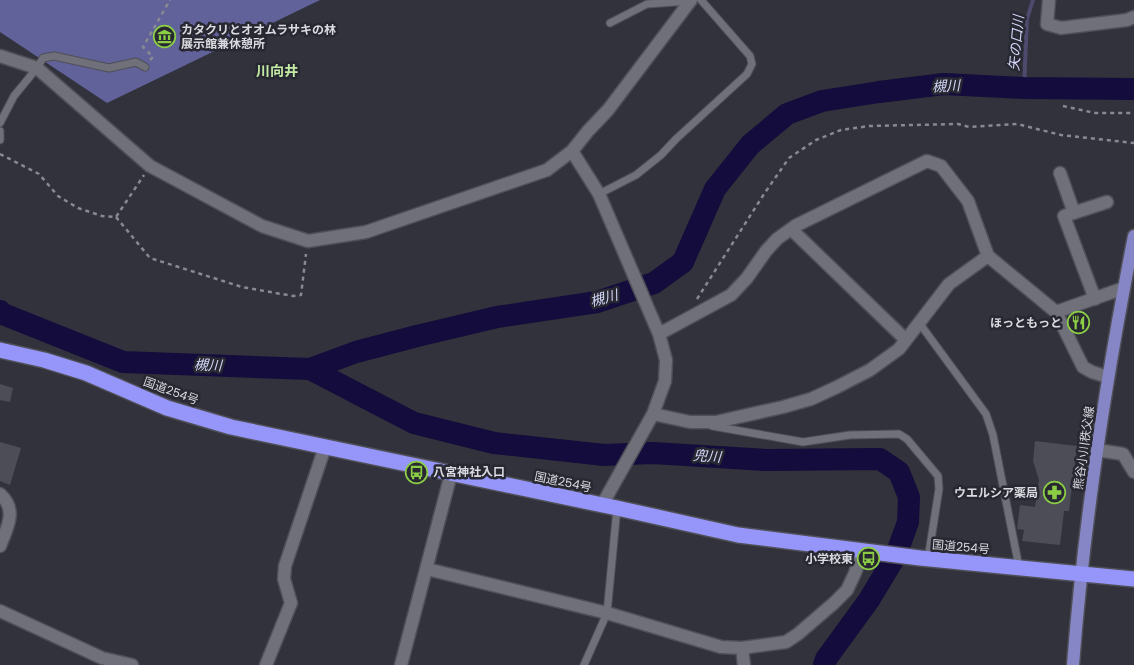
<svg xmlns="http://www.w3.org/2000/svg" width="1134" height="665" font-family="Poppins,'Noto Sans JP',sans-serif">
<rect width="100%" height="100%" fill="#31323b"/>
<path fill="#61629a" d="M 0,0 L 320,0 L 107,103 L 0,32 Z"/>
<g fill="none" stroke-linecap="round" stroke-linejoin="round">
<path stroke="#4f4a6d" stroke-width="4" d="M 1024,88 L 1027,19 L 1033,0"/>
<path stroke="#130c3c" stroke-width="22" d="M 0,311 L 3,314 L 123,362 L 310,369 L 356,352 L 417,336 L 497,317 L 597,302 L 654,283 L 683,262 L 715,189 L 750,145 L 787,114 L 822,101 L 879,92 L 944,84 L 1024,88 L 1134,89
M 310,369 L 414,423 L 494,443 L 604,455 L 653,453 L 766,460 L 880,459 L 899,472 L 909,497 L 908,522 L 896,555 L 869,600 L 826,659 L 824,665"/>
</g>
<path fill="#4c4d57" d="M 1083,312 L 1088,329 L 1076,333 L 1069,316 Z
M 0,384 L 13,388 L 10,402 L 0,400 Z
M 1035,441 L 1077,446 L 1069,511 L 1064,511 L 1060,545 L 1022,541 L 1024,530 L 1017,529 L 1020,505 L 1035,507 L 1039,480 L 1033,461 Z
M 0,442 L 21,448 L 10,485 L 0,481 Z"/>
<g fill="none" stroke-linecap="round" stroke-linejoin="round">
<defs>
<path id="lane" d="M 610,23 L 647,4 L 690,1
M 0,123 L 14,96 L 37,68 L 43,58 L 54,56 L 109,68 L 136,62 L 145,67
M 0,131 L 0,140
M 599,194 L 636,175 L 661,155 L 676,139 L 747,74 L 752,64 L 750,56 L 701,0
M 920,324 L 986,414 L 993,435 L 1019,567
M 712,426 L 803,442 L 850,435 L 899,434 L 907,439 L 938,476 L 939,489 L 928,559
M 584,665 L 607,613 L 617,508"/>
<path id="street" d="M 1049,0 L 1047,24 L 1061,28 L 1127,20 L 1134,17
M 0,56 L 37,68 L 150,166 L 262,226 L 308,241 L 366,232 L 547,170 L 572,151 L 588,131 L 608,110 L 691,0
M 572,151 L 599,194 L 659,334 L 666,360 L 665,381 L 653,414 L 602,505
M 1060,173 L 1074,213
M 791,229 L 906,340
M 1095,299 L 1064,216 L 1107,202
M 1056,312 L 1124,288
M 659,334 L 731,295 L 747,278 L 766,251 L 777,239 L 795,226 L 927,161 L 941,166 L 968,201 L 988,256 L 1056,312 L 1083,367 L 1092,372 L 1108,377
M 653,414 L 690,422 L 716,422 L 783,407 L 811,399 L 837,387 L 870,370 L 899,349 L 949,284 L 988,256
M 1097,450 L 1123,454 L 1134,472
M 0,494 C 18,510 7,528 0,546
M 427,569 L 607,613 L 721,647 L 742,648 L 786,642 L 798,634 L 834,603 L 847,590 L 855,573 L 863,551
M 0,611 L 102,658 L 132,665
M 742,648 L 744,665
M 266,665 L 291,603 L 284,579 L 285,566 L 325,447
M 401,665 L 451,474"/>
<path id="primary" d="M 1073,665 C 1084,521 1106,378 1134,236"/>
<path id="highway" d="M 0,350 L 44,360 L 86,373 L 167,408 L 231,427 L 617,508 L 738,535 L 920,558 L 1134,579"/>
</defs>
<use href="#lane" stroke="#4f4f57" stroke-width="9"/>
<use href="#street" stroke="#4f4f57" stroke-width="15"/>
<use href="#primary" stroke="#4f4f57" stroke-width="15"/>
<use href="#highway" stroke="#4f4f57" stroke-width="18"/>
<path stroke="#898a91" stroke-width="2.5" stroke-dasharray="4 4" stroke-linecap="butt" d="M 150,60 L 153,57 L 143,47 L 170,0
M 1063,106 L 1095,113 L 1134,113
M 0,154 L 39,174 L 58,196 L 78,208 L 102,216 L 116,217 L 144,175
M 116,217 L 150,258 L 242,287 L 293,296 L 301,295 L 306,254
M 697,299 L 764,194 L 789,158 L 816,140 L 841,130 L 869,126 L 958,124 L 969,127 L 1017,124 L 1061,135 L 1134,143"/>
<use href="#lane" stroke="#6f707a" stroke-width="7"/>
<use href="#street" stroke="#6f707a" stroke-width="12"/>
<use href="#primary" stroke="#8686c7" stroke-width="12"/>
<use href="#highway" stroke="#9595fa" stroke-width="15"/>
</g>
<defs>
<symbol id="museum-ring" viewBox="-11 -11 22 22"><circle r="9.5" fill="#272831" stroke="#8bce46" stroke-width="1.5"/><path d="M0-6L6-3V-2H-6V-3ZM-5-1h2V3h-2ZM-1-1h2V3h-2ZM3-1h2V3H3ZM-6 4H6V6H-6Z" fill="#8bce46"/></symbol>
<symbol id="restaurant-ring" viewBox="-11 -11 22 22"><circle r="9.5" fill="#272831" stroke="#8bce46" stroke-width="1.5"/><path d="M-5-6h1v4h1v-4h1v4h1v-4h1v5L-1.5 .5V6h-2V.5L-5-1ZM5-6V6H3V1.5H1.5Q1.5-4 5-6Z" fill="#8bce46"/></symbol>
<symbol id="bus-ring" viewBox="-11 -11 22 22"><circle r="9.5" fill="#272831" stroke="#8bce46" stroke-width="1.5"/><path d="M-5-6H5V4H4V6H2V4H-2V6H-4V4H-5ZM-3.5-4V0h7V-4ZM-3.5 1.2v1.5H-2V1.2ZM2 1.2v1.5H3.5V1.2Z" fill="#8bce46"/></symbol>
<symbol id="pharmacy-ring" viewBox="-11 -11 22 22"><circle r="9.5" fill="#272831" stroke="#8bce46" stroke-width="1.5"/><path d="M-2-6h4v4h4v4h-4v4h-4v-4h-4v-4h4Z" fill="#8bce46"/></symbol>
</defs>
<g fill-rule="evenodd">
<use href="#museum-ring" x="152" y="24" width="25" height="25"/>
<use href="#restaurant-ring" x="1066" y="310" width="25" height="25"/>
<use href="#bus-ring" x="404" y="460" width="25" height="25"/>
<use href="#pharmacy-ring" x="1042" y="480" width="25" height="25"/>
<use href="#bus-ring" x="856" y="546" width="25" height="25"/>
</g>
<g text-anchor="middle" stroke-width="5" stroke-linejoin="round" paint-order="stroke">
<g font-size="12" font-weight="bold" fill="#dadae0" stroke="#272831" text-anchor="end">
<text x="181" y="34" text-anchor="start">カタクリとオオムラサキの林<tspan x="181" dy="14">展示館兼休憩所</tspan></text>
<text x="1062" y="327">ほっともっと</text>
<text x="433" y="476" text-anchor="start">八宮神社入口</text>
<text x="1038" y="497">ウエルシア薬局</text>
<text x="853" y="563">小学校東</text>
</g>
<g font-size="12" fill="#dadae0" stroke="#272831">
<text transform="translate(171 391) rotate(20)" y="4">国道254号</text>
<text transform="translate(1084 448) rotate(-82)" y="4">熊谷小川秩父線</text>
<text transform="translate(563 482) rotate(12)" y="4">国道254号</text>
<text transform="translate(961 547) rotate(5)" y="4">国道254号</text>
</g>
<g font-size="14" font-style="italic" fill="#d5d8fa" stroke="#272831">
<text transform="translate(1016 43) rotate(-85)" y="5">矢の口川</text>
<text transform="translate(946 86) rotate(-3)" y="5">槻川</text>
<text transform="translate(604 298) rotate(-15)" y="5">槻川</text>
<text transform="translate(208 365) rotate(2)" y="5">槻川</text>
<text transform="translate(707 456) rotate(4)" y="5">兜川</text>
</g>
<g font-size="14" font-weight="bold" fill="#c4eba5" stroke="#272831">
<text x="277" y="76">川向井</text>
</g>
</g>
</svg>
